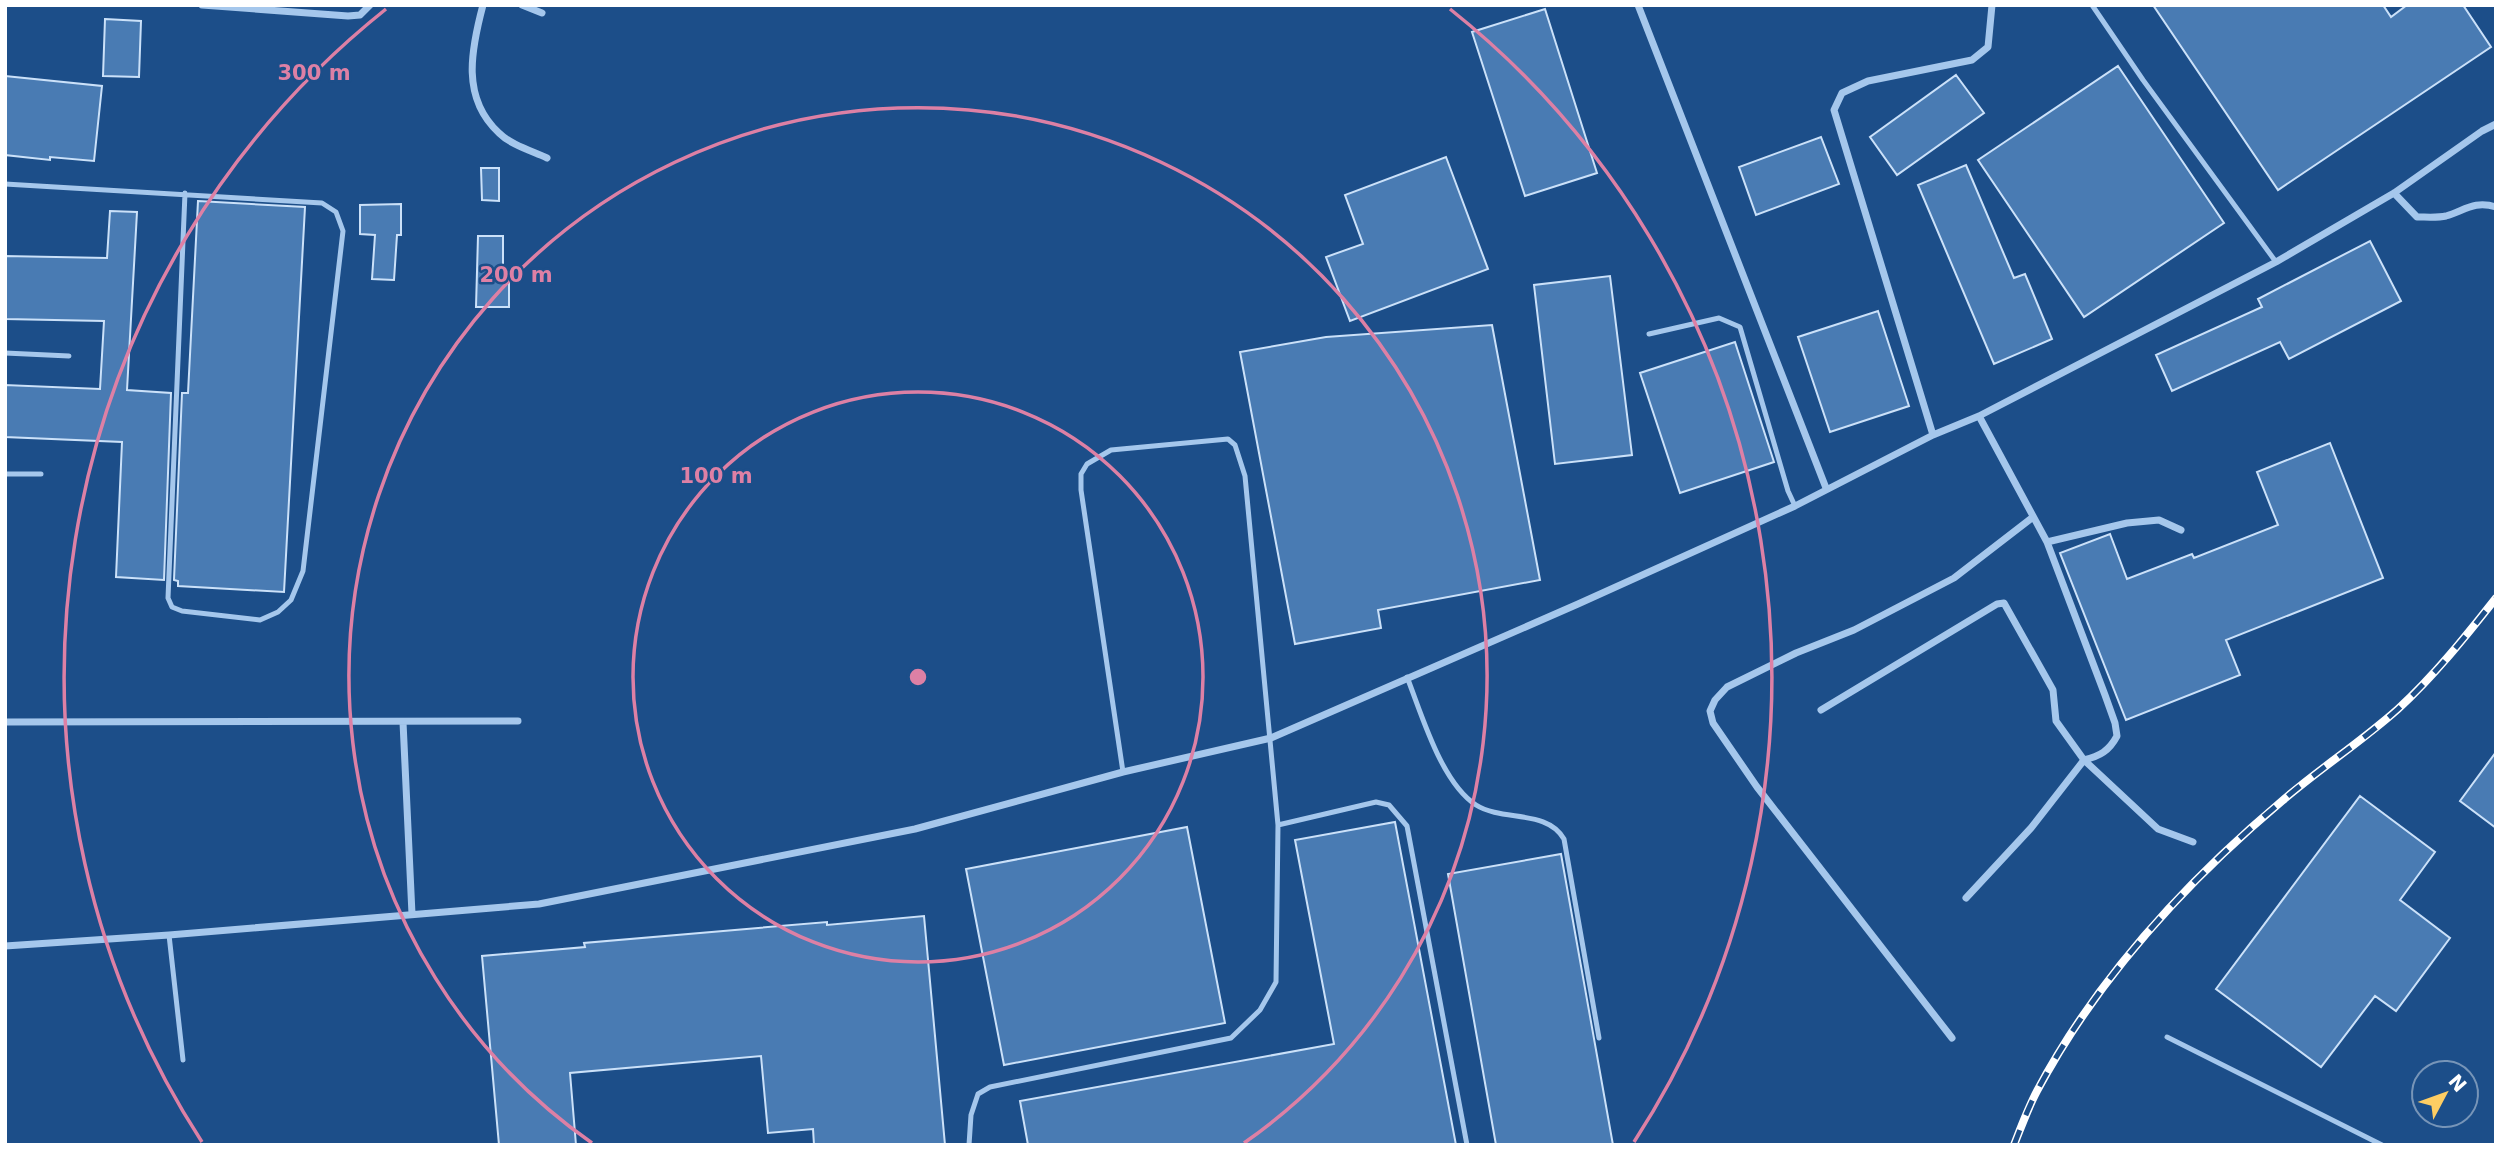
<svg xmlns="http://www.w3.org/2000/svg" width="2501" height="1150" font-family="'DejaVu Sans',sans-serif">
<rect width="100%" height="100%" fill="#1c4e89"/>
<path fill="#497bb3" stroke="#cbe1f9" stroke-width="2" d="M 2153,5 L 2383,5 L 2391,17 L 2407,5 L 2463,5 L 2491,47 L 2278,190 Z
M 1545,9 L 1597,173 L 1525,196 L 1472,32 Z
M 105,19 L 141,21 L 139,77 L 103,76 Z
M 2118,66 L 2224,223 L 2084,317 L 1978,160 Z
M 1956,75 L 1984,113 L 1897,175 L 1870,137 Z
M 5,76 L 102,86 L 94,161 L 50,157 L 50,160 L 5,155 Z
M 1821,137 L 1839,184 L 1756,215 L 1739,167 Z
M 1446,157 L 1488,269 L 1350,321 L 1326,257 L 1363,244 L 1345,195 Z
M 1966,165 L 2014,278 L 2025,274 L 2052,339 L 1994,364 L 1918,185 Z
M 481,168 L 499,168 L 499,201 L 482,200 Z
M 198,201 L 305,207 L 284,592 L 178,586 L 178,581 L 174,580 L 182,393 L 188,393 Z
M 401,204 L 401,235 L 397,235 L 394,280 L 372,279 L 375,235 L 360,234 L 360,205 Z
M 110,211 L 137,212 L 127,390 L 171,393 L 164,580 L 116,577 L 122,442 L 5,437 L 5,385 L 100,389 L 104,321 L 5,319 L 5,256 L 107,258 Z
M 478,236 L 503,236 L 503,271 L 509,271 L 509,307 L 476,307 Z
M 2370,241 L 2401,301 L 2289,359 L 2280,342 L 2172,391 L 2156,355 L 2262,307 L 2258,299 Z
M 1610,276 L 1632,455 L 1555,464 L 1534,285 Z
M 1878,311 L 1909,406 L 1830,432 L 1798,337 Z
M 1492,325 L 1540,580 L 1378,610 L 1381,628 L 1295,644 L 1240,352 L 1326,337 Z
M 1735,342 L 1774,462 L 1680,493 L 1640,373 Z
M 2330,443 L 2383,578 L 2226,640 L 2240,675 L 2126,720 L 2060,553 L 2110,534 L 2127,579 L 2192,554 L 2194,558 L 2278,525 L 2257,472 Z
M 2496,752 L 2496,828 L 2460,801 Z
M 2360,796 L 2435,852 L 2400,900 L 2450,938 L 2396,1011 L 2375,996 L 2321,1067 L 2216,989 Z
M 1395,822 L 1456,1145 L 1028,1145 L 1020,1101 L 1334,1044 L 1295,840 Z
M 1187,827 L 1225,1023 L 1004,1065 L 966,869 Z
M 1561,854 L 1613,1145 L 1496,1145 L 1448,874 Z
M 924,916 L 945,1145 L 814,1145 L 813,1129 L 768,1133 L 761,1056 L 570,1073 L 576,1145 L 499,1145 L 482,956 L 585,947 L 584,943 L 827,922 L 827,925 Z"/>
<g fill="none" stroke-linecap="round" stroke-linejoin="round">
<path stroke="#a5c7ec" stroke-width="5" d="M 2092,5 L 2143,80 L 2276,262
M 5,184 L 322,203 L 336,212 L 343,231 L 303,571 L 291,600 L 278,612 L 260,620 L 182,611 L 172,607 L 168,598 L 185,193
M 1649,334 L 1719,318 L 1740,327 L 1788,491 L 1795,506
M 5,353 L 69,356
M 5,474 L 41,474
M 1407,677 C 1422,715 1441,782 1476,805 C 1503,822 1547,809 1564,839 L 1599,1038
M 1278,825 L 1376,802 L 1389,805 L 1407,826 L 1467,1145
M 169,935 L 183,1060
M 2167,1037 L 2382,1145
M 969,1145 L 971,1115 L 978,1094 L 990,1087 L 1231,1038 L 1260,1010 L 1276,982 L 1278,825 L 1245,476 L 1235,445 L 1228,439 L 1111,450 L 1087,464 L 1081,474 L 1081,490 L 1123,772"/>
<path stroke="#a5c7ec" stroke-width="7" d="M 202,5 L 348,16 L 360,15 L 370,5
M 483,5 C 471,50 461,98 499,133 C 511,145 532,151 547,158
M 522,5 L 542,13
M 1638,5 L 1826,488
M 2394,193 L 2417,217 C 2426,217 2438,218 2446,216 C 2464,211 2474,200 2496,207
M 1933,435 L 1834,110 L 1842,93 L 1868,81 L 1972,60 L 1988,47 L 1992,5
M 2047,542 L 2127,523 L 2159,520 L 2181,530
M 1821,710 L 1997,604 L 2004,603 L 2053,690 L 2056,721 L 2084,760 L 2158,829 L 2193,842
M 5,722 L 518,721
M 403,722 L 412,914
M 1966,898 L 2031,828 L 2084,760 C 2100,756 2109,751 2117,736 L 2115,723 L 2105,695 L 2047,542 L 1979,416
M 5,946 L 169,935 L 539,904 L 915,829 L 1123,772 L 1271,738 L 1578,604 L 1795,506 L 1933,435 L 1979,416 L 2276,262 L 2394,193 L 2482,131 L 2496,124
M 1952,1038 L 1757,787 L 1713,723 L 1710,711 L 1715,700 L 1727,687 L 1796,653 L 1854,630 L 1954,578 L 2033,517"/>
<defs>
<path id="rail" d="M 2014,1145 C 2021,1127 2028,1108 2037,1091 C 2096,980 2186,882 2282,801 C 2319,769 2361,742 2398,709 C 2434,676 2466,636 2496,598"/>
</defs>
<use href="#rail" stroke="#fff" stroke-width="8"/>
<use href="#rail" stroke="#1c4e89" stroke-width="5" stroke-dasharray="16" stroke-linecap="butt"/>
</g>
<g fill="none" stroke="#dd80a5" stroke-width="3.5">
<circle cx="918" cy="677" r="285"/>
<path d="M592 1143A569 569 0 1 1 1244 1143"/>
<path d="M202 1142A854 854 0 0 1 386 9M1450 9A854 854 0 0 1 1634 1142"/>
</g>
<circle cx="918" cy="677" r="10" fill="#dd80a5" stroke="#1c4e89" stroke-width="3.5"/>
<g font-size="21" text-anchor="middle" font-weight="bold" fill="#dd80a5" stroke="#1c4e89" stroke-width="5" stroke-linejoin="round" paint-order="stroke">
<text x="314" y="80">300 m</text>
<text x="516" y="282">200 m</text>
<text x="716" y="483">100 m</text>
</g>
<rect width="2501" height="1150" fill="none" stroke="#ffffff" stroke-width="14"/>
<g transform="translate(2445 1094) rotate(49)"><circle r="33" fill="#1c4e89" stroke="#7795b8" stroke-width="2"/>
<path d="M0-5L12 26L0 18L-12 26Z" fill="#fdcd63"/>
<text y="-10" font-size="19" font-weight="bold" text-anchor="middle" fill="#ffffff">N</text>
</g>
</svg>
